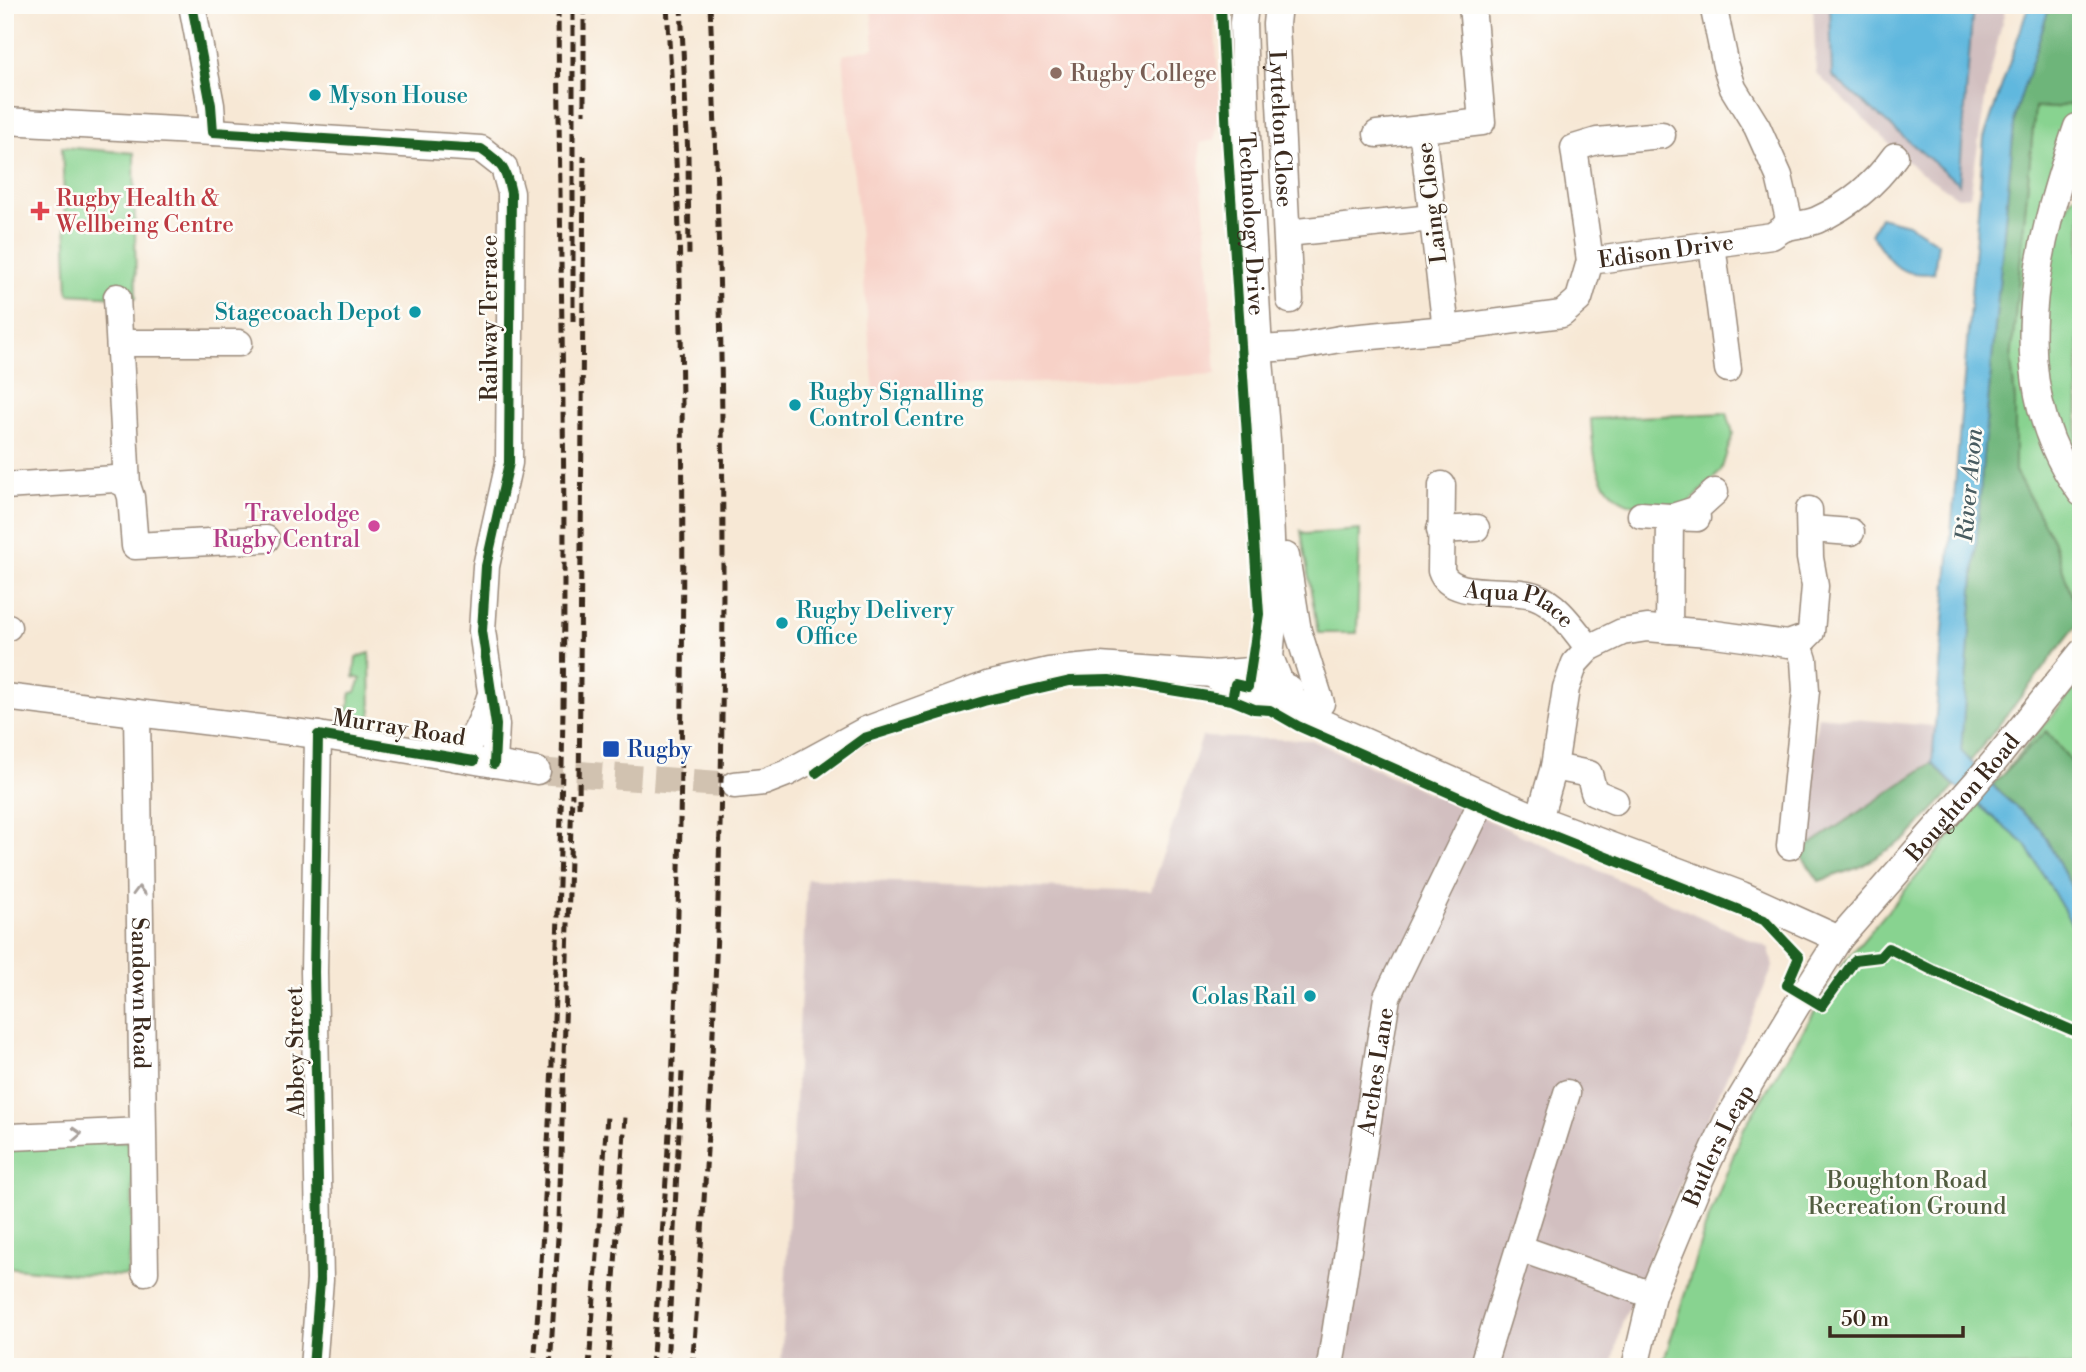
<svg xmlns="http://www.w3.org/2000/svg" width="2086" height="1372" font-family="'Libre Bodoni',serif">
<rect width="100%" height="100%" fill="#fdfcf7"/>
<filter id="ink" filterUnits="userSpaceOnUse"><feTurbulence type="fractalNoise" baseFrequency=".0143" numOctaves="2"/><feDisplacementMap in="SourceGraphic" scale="14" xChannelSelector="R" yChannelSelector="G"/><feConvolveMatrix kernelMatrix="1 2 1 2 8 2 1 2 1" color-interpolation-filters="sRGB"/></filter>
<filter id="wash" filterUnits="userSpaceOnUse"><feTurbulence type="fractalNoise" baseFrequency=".00686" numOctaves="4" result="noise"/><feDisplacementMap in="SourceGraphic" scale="28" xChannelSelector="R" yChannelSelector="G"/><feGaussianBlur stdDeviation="1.57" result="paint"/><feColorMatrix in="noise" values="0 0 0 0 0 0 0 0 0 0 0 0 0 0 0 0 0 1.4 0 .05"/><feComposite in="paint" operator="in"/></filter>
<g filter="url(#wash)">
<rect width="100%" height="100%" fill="#f7e8d5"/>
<path fill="#f7d1c7" d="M 871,5 L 1213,5 L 1220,98 L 1215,140 L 1199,143 L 1216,374 L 874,391 L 843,55 L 874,48 Z"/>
<path fill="#d2bfc0" d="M 1813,5 L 2006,5 L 1986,93 L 1970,196 L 1958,197 L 1918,171 L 1816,73 Z
M 1818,716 L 1934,726 L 1932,763 L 1799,852 L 1806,791 Z
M 1202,737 L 1312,740 L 1769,948 L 1773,967 L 1622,1323 L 1612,1367 L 781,1367 L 807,879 L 1151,891 Z"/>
<path fill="#88d390" stroke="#627e57" stroke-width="2" d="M 2081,101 L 2081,124 L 2035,245 L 2051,465 L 2081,512 L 2080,621 L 2053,540 L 2015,471 L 2015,401 L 2011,360 L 2035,106 L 2054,108 Z
M 62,147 L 134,153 L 136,298 L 68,294 Z
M 2081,192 L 2077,462 L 2057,433 L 2037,337 L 2058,224 L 2072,197 Z
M 1727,413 L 1733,433 L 1721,471 L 1686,506 C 1670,506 1650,509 1635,505 C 1595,495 1593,453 1591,419 Z
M 1360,530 L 1357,633 L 1318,633 L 1301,531 L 1305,534 Z
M 370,653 L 371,727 L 349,721 L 347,714 L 351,693 L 356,692 L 361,679 L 354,677 L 356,657 Z
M 2081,681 L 2081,1367 L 1662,1367 L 1704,1231 L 1744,1128 L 1844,963 Z
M 133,1141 L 132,1235 L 127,1276 L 75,1274 L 5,1267 L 5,1146 Z"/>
<path fill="#6eb57a" stroke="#54704c" stroke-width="2" d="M 2050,5 L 2081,5 L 2081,101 L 2054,108 L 2035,107 L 2011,360 L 2015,401 L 2015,471 L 2053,540 L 2080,621 L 1970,762 L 1961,751 L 1983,456 L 2015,115 Z
M 2046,731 L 2081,773 L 2081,905 L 2041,829 L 1992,785 Z
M 1932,763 L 1955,787 L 1907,838 L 1860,867 L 1819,881 L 1799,852 Z"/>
<path fill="#61b8de" stroke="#4e717e" stroke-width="2" d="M 1830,5 L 1973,5 L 1959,184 L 1832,76 Z
M 2029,5 L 2050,5 L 2015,115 L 1983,456 L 1961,751 L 2000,793 L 2041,829 L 2081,905 L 2081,940 L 2026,845 L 1950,781 L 1932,763 L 1984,138 Z
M 1880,217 L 1908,224 L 1938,243 L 1934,273 C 1897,278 1891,262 1871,234 Z"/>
</g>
<g filter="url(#ink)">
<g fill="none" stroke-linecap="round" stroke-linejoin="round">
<path stroke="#d1c2b0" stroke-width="26" stroke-dasharray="26 13" stroke-linecap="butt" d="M 537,771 L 734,785"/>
<defs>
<g id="minor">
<path d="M 192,5 L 211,105 L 213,132"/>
<path id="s1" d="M 1245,5 L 1243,23 L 1246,119 L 1259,349 L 1267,440 L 1274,613 L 1270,657 L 1281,685 L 1308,716"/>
<path id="s2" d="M 1278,5 L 1276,24 L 1290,300"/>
<path d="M 5,121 L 213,132 L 481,149 L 504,167 L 511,193 L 509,463 L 486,566 L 482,631 L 496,725 L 494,764"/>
<path d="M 2077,127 C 2036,246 2000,383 2081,493"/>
<path d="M 1377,134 L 1422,129"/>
<path d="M 1784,228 C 1794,225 1807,224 1817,220 C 1848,206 1875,184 1895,156"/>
<path d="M 1287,233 L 1432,218"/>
<path d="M 1712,244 L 1728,369"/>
<path d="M 1590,261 L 1574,148 L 1597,141 L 1662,135"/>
<path d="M 117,297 L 127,485"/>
<path d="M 1446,329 L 1422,129 L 1482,122 L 1472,5"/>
<path d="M 120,343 L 239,343"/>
<path id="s3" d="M 1259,349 L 1295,347 L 1340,339 L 1446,329 L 1562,314 L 1579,299 L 1590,261 L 1772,236 L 1784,228 L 1789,219 L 1779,176 L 1757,127 L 1733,88 L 1726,66 L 1713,5"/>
<path id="s4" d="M 1442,485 L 1441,571 C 1451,601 1510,586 1535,596 C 1558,604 1574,630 1589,648 L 1575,663 L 1566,688 L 1554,767 L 1539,819"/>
<path d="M 5,486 L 115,479 L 127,485 L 131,497 L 135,546 L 266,539"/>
<path d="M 1641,515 L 1670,517"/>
<path d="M 1676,516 L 1695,510 L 1715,492"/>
<path d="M 1811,529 L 1851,532"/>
<path d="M 1440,530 L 1476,528"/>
<path d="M 1286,556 L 1298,631 L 1321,703"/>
<path d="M 5,628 L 8,627"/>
<path d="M 1669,630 L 1670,517 L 1697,518"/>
<path d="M 1589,648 L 1622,632 L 1647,628 L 1708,633 L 1788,644 L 1805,638 L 1811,632 L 1815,586 L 1810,558 L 1809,510"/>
<path d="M 1213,674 L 1226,686 L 1300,713 L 1539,819 L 1742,895 L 1839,939"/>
<path d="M 5,697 L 318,735 L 537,771"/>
<path id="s5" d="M 137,713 L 145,1272"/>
<path d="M 457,758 C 474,740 482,721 490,697"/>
<path d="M 1554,767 L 1589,774 L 1594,792 L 1615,801"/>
<path d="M 734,785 L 764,782 L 787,773 L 866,730 L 987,685 L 1049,671 L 1099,666 L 1213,674 L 1250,671 L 1290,689"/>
<path d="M 1790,846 L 1806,691 L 1804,660 L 1798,641"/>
<path d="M 1567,1093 L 1519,1248 L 1652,1295"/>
<path d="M 5,1134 L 11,1137 L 142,1131"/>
<path d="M 1485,1358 L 1519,1248"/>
<path d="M 313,1367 L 320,1280 L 314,972 L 318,735"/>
<path id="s6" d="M 1330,1367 L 1387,997 L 1485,795"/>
<path id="s7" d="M 1635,1367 L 1652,1295 L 1700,1180 L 1727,1121 L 1797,1005 L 1839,939 L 1993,763 L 2081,653"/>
</g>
</defs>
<use href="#minor" stroke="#99897a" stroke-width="29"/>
<use href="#minor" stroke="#fff" stroke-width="26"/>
<path stroke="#3b2a1e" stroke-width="5" stroke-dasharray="10 5" stroke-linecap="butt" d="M 584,5 L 584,114
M 681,5 L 688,156 L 689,257
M 573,321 L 573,5
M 579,807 L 584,156
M 534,1367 C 553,1101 564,833 564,567 C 564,379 559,192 558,5
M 550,1367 L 559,1221 L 572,793
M 589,1367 L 607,1116
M 608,1367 L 625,1117
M 652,1367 C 662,1239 672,1112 676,984 C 683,749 685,514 680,279 C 679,188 672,96 667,5
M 667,1367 L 682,1072
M 692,1367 C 729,914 730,459 710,5"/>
<defs>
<path id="cycleway" d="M 192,5 L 211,105 L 213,132 L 481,149 C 502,163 506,169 511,193 L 509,463 L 486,566 L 482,631 L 496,725 L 494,764
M 1221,5 L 1227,137 L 1259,614 L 1248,687 L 1235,684 L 1232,700
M 816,773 L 864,738 L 984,701 L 1070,681 L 1109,680 L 1232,700 L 1254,709 L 1270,710 L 1298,726 L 1479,806 L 1764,920 L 1799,957 L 1787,985 L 1822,1006 L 1855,960 L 1880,957 L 1888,948 L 1932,970 L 2081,1034
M 313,1367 L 320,1280 L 314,972 L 318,735 L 474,761"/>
</defs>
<use href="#cycleway" stroke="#fdfcf7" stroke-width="15"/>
<use href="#cycleway" stroke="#1b5e20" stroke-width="10"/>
</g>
<defs><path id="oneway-chevron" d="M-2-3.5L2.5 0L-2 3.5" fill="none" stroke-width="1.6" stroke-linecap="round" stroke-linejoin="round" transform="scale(1.75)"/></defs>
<g stroke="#a79f9a">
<use href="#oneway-chevron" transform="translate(139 891) rotate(-91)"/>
<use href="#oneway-chevron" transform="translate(77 1134) rotate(-3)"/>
</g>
</g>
<circle fill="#8d6e63" stroke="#fdfcf7" stroke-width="2.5" cx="1056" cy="73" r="7"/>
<g fill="#0f9aa8" stroke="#fdfcf7" stroke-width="2.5">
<circle cx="315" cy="95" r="7"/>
<circle cx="415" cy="312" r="7"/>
<circle cx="795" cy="405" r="7"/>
<circle cx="782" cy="623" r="7"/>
<circle cx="1310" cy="996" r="7"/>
</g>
<path fill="#e0444e" stroke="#fdfcf7" stroke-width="2.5" d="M36.5 200.5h7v7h7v7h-7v7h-7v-7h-7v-7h7z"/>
<circle fill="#d1479c" stroke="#fdfcf7" stroke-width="2.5" cx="374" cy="526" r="7"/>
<rect fill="#1a4fb4" stroke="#fdfcf7" stroke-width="2.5" x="602" y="740" width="18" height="18" rx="3.5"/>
<g text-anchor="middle" stroke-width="5" stroke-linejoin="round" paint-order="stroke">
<g font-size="23" fill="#785e54" stroke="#fdfcf7" text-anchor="start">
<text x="1070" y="81">Rugby College</text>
</g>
<g font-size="23" fill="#0d838f" stroke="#fdfcf7" text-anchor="start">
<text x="329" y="103">Myson House</text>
<text x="401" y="320" text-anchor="end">Stagecoach Depot</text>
<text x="809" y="400">Rugby Signalling<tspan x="809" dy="26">Control Centre</tspan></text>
<text x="796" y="618">Rugby Delivery<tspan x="796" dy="26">Office</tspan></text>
<text x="1296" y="1004" text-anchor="end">Colas Rail</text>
</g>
<g font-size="23" fill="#3b2a1e" stroke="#fdfcf7">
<text dy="8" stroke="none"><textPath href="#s2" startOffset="124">Lyttelton Close</textPath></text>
<text transform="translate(1431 203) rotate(-97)" y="8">Laing Close</text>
<text dy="8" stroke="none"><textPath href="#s1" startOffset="219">Technology Drive</textPath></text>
<text dy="8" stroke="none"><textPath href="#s3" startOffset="444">Edison Drive</textPath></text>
<text transform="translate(489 318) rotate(-90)" y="8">Railway Terrace</text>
<text dy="8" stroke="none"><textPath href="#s4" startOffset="175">Aqua Place</textPath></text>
<text transform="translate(399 727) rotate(9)" y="8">Murray Road</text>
<text dy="8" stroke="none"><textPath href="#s7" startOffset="665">Boughton Road</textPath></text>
<text dy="8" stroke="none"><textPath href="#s5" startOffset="280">Sandown Road</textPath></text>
<text transform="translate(295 1052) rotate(-91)" y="8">Abbey Street</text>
<text dy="8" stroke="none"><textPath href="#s6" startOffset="299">Arches Lane</textPath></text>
<text dy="8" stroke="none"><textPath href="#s7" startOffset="238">Butlers Leap</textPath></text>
</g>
<g font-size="23" fill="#be3a42" stroke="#fdfcf7" text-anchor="start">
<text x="56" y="206">Rugby Health &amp;<tspan x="56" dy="26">Wellbeing Centre</tspan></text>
</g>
<g font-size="23" fill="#b23c85" stroke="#fdfcf7" text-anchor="end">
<text x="360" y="521">Travelodge<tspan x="360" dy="26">Rugby Central</tspan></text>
</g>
<g font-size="23" fill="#164399" stroke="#fdfcf7" text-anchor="start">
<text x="627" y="757">Rugby</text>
</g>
<g font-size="23" fill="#525d40" stroke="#fdfcf7">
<text x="1907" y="1188">Boughton Road<tspan x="1907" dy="26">Recreation Ground</tspan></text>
</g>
<g font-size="24" font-style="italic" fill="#485c61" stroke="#fdfcf7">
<text transform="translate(1969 485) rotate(-85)" y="8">River Avon</text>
</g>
</g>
<rect width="2086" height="1372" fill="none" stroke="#fdfcf7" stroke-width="28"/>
<path d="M1830 1326v10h133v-10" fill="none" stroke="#3b2a1e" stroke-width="3.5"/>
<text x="1841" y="1326" font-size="21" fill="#3b2a1e" stroke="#fdfcf7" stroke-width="5" paint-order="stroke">50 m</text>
</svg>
